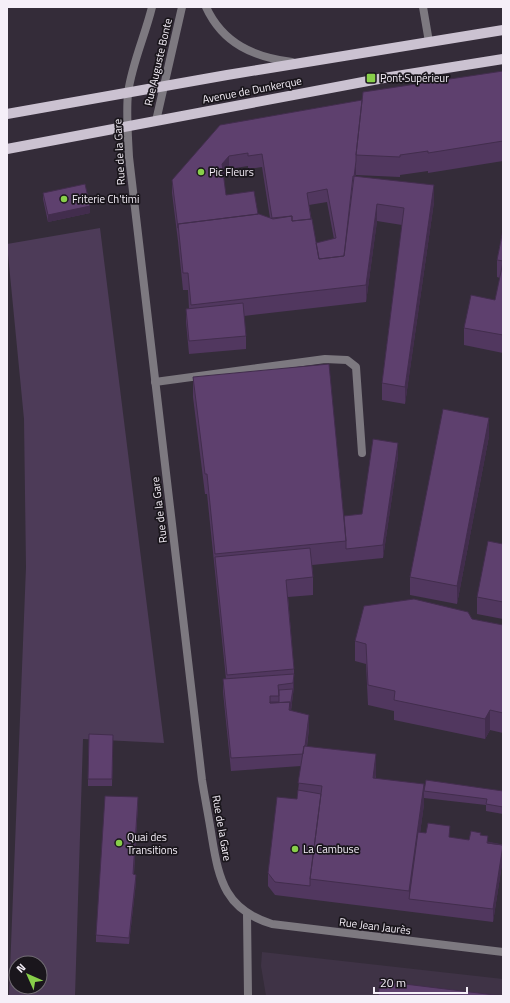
<svg xmlns="http://www.w3.org/2000/svg" width="510" height="1003" font-family="'Titillium Web',sans-serif">
<rect width="100%" height="100%" fill="#342c39"/>
<path fill="#3f3346" d="M 262,952 L 503,979 L 503,996 L 266,996 L 261,966 Z"/>
<path fill="#4d3b58" fill-rule="evenodd" d="M 100,228 L 164,743 L 83,739 L 75,996 L 9,996 L 26,567 L 24,419 L 7,244 ZM 16,963 L 40,963 L 40,987 L 16,987 Z"/>
<g fill="none" stroke-linecap="round" stroke-linejoin="round">
<path stroke="#7d7980" stroke-width="8" d="M 423,7 L 429,42
M 155,382 L 325,359 L 347,360 L 356,367 L 362,453
M 247,914 L 248,996"/>
<path stroke="#7d7980" stroke-width="8" d="M 152,7 C 145,36 132,63 128,93 C 126,114 128,136 129,157 L 202,780 C 205,799 209,818 212,838 C 219,881 226,910 272,924 L 503,952
M 206,7 C 223,44 254,57 292,62
M 156,121 L 182,7"/>
<path stroke="#cbc2d1" stroke-width="10" d="M 7,114 L 227,75 L 503,30
M 7,149 L 384,78 L 503,59"/>
</g>
<path fill="#51375f" fill-rule="evenodd" d="M 503,71 L 503,161 L 428,173 L 428,171 L 400,175 L 400,177 L 356,175 L 356,174 L 355,177 L 434,202 L 405,404 L 382,400 L 382,383 L 402,225 L 377,221 L 366,302 L 244,316 L 246,336 L 246,349 L 189,354 L 186,322 L 186,309 L 189,309 L 188,290 L 183,290 L 178,241 L 172,193 L 172,180 L 362,100 ZM 248,166 L 248,169 L 262,167 L 270,218 L 258,214 L 226,195 L 223,176 L 229,169 ZM 327,202 L 334,239 L 316,243 L 309,205 Z
M 43,193 L 90,213 L 48,222 L 43,199 Z
M 503,230 L 503,353 L 464,345 L 464,328 L 495,300 L 500,278 L 497,277 L 497,260 Z
M 193,377 L 344,516 L 362,514 L 398,456 L 383,558 L 312,565 L 313,577 L 313,595 L 288,597 L 294,669 L 294,686 L 291,711 L 309,728 L 307,747 L 376,774 L 376,778 L 424,804 L 420,833 L 469,840 L 481,835 L 488,842 L 503,845 L 503,858 L 493,922 L 275,895 L 268,886 L 268,873 L 297,799 L 301,766 L 231,771 L 223,692 L 223,679 L 226,679 L 207,494 L 205,494 L 193,397 Z
M 489,436 L 457,604 L 410,595 L 410,577 Z
M 503,544 L 503,619 L 477,614 L 477,597 Z
M 472,619 L 503,625 L 503,733 L 490,730 L 485,739 L 394,720 L 394,711 L 368,705 L 366,664 L 355,661 L 355,641 Z
M 113,735 L 112,786 L 88,786 L 88,779 Z
M 424,791 L 503,791 L 503,814 L 486,811 L 486,805 L 424,798 Z
M 138,804 L 134,874 L 136,882 L 129,944 L 96,942 L 96,935 Z"/>
<path fill="#422d4d" d="M 229,156 L 229,169 L 222,177 L 222,164 Z
M 356,161 L 356,174 L 344,273 Z
M 434,185 L 434,202 L 405,404 L 405,387 Z
M 377,204 L 377,221 L 366,302 L 366,285 Z
M 90,206 L 90,213 L 48,222 L 48,215 Z
M 489,418 L 489,436 L 457,604 L 457,586 Z
M 398,443 L 398,456 L 383,558 L 383,545 Z
M 294,674 L 294,687 L 289,723 L 289,710 L 293,689 L 293,683 Z
M 490,710 L 490,730 L 485,739 L 485,719 Z
M 309,715 L 309,728 L 304,766 L 304,753 Z
M 376,754 L 376,774 L 373,798 L 373,778 Z
M 424,784 L 424,804 L 411,899 L 409,899 L 409,891 Z
M 138,797 L 138,804 L 133,881 L 133,874 Z
M 503,845 L 503,858 L 493,922 L 493,909 Z
M 136,875 L 136,882 L 129,944 L 129,938 Z"/>
<path fill="#5e406e" stroke="#422d4d" d="M 503,71 L 503,141 L 428,153 L 428,151 L 400,155 L 400,157 L 356,155 L 363,92 Z
M 362,100 L 356,155 L 356,161 L 344,256 L 319,259 L 316,243 L 336,238 L 327,189 L 307,193 L 311,219 L 292,221 L 292,216 L 272,218 L 262,154 L 248,156 L 248,153 L 229,156 L 222,164 L 226,195 L 254,191 L 258,214 L 178,224 L 178,228 L 172,180 L 220,125 Z
M 353,176 L 434,185 L 405,387 L 382,383 L 404,208 L 377,204 L 366,285 L 191,305 L 188,273 L 183,273 L 178,224 L 259,214 L 273,219 L 292,216 L 292,221 L 312,219 L 319,259 L 344,256 Z
M 85,184 L 90,206 L 48,215 L 43,193 Z
M 503,230 L 503,261 L 497,260 Z
M 503,262 L 503,335 L 464,328 L 471,295 L 495,300 Z
M 243,303 L 246,336 L 189,341 L 186,309 Z
M 329,364 L 346,541 L 215,554 L 207,474 L 205,474 L 193,377 Z
M 443,409 L 489,418 L 457,586 L 410,577 Z
M 373,439 L 398,443 L 383,545 L 346,549 L 346,541 L 344,516 L 362,514 Z
M 488,541 L 503,544 L 503,602 L 477,597 Z
M 310,548 L 313,577 L 286,580 L 294,669 L 227,675 L 215,557 Z
M 414,599 L 468,612 L 472,619 L 503,625 L 503,713 L 490,710 L 485,719 L 394,700 L 395,691 L 368,685 L 366,644 L 355,641 L 364,606 Z
M 294,674 L 293,683 L 278,685 L 279,696 L 270,696 L 270,703 L 290,702 L 289,710 L 309,715 L 305,746 L 304,746 L 303,754 L 231,758 L 223,679 Z
M 293,689 L 290,707 L 290,702 L 270,703 L 270,702 L 279,702 L 279,690 Z
M 89,734 L 113,735 L 112,779 L 88,779 Z
M 304,746 L 376,754 L 373,778 L 424,784 L 409,891 L 310,879 L 322,786 L 298,783 Z
M 426,780 L 503,791 L 503,807 L 486,804 L 487,799 L 424,791 Z
M 298,790 L 321,794 L 310,879 L 310,886 L 275,882 L 268,873 L 277,797 L 297,799 Z
M 105,796 L 138,797 L 133,874 L 136,875 L 129,938 L 96,935 Z
M 428,823 L 450,826 L 449,837 L 469,840 L 471,831 L 481,833 L 480,835 L 488,836 L 487,843 L 503,845 L 493,909 L 409,899 L 418,832 L 426,833 Z
M 488,842 L 503,845 L 503,851 L 503,845 L 488,843 Z
M 380,981 L 503,996 L 378,996 Z"/>
<g fill="#88cf4a" stroke="#1a161c" stroke-width="1.5">
<rect x="366" y="73" width="10" height="10" rx="2"/>
<circle cx="201" cy="172" r="4"/>
<circle cx="64" cy="199" r="4"/>
<circle cx="119" cy="843" r="4"/>
<circle cx="295" cy="849" r="4"/>
</g>
<g text-anchor="middle" stroke-width="3.5" stroke-linejoin="round" paint-order="stroke">
<g font-size="11" fill="#f5eff8" stroke="#1a161c">
<text transform="translate(158 62) rotate(-77)" y="4">Rue Auguste Bonte</text>
<text transform="translate(252 90) rotate(-11)" y="4">Avenue de Dunkerque</text>
<text transform="translate(119 152) rotate(-93)" y="4">Rue de la Gare</text>
<text transform="translate(159 510) rotate(-97)" y="4">Rue de la Gare</text>
<text transform="translate(222 828) rotate(80)" y="4">Rue de la Gare</text>
<text transform="translate(375 926) rotate(7)" y="4">Rue Jean Jaurès</text>
</g>
<g font-size="11" fill="#f5eff8" stroke="#1a161c" text-anchor="start">
<text x="380" y="82">Pont Supérieur</text>
<text x="209" y="176">Pic Fleurs</text>
<text x="72" y="203">Friterie Ch'timi</text>
<text x="127" y="841">Quai des<tspan x="127" dy="13">Transitions</tspan></text>
<text x="303" y="853">La Cambuse</text>
</g>
</g>
<rect width="510" height="1003" fill="none" stroke="#f5eff8" stroke-width="16"/>
<g transform="translate(28 975) rotate(315)"><circle r="19" fill="#1a161c" stroke="#726d74"/>
<path d="M0-3L7 15L0 10L-7 15Z" fill="#88cf4a"/>
<text y="-6" font-size="11" font-weight="bold" text-anchor="middle" fill="#f5eff8">N</text>
</g>
<path d="M374 987v6h93v-6" fill="none" stroke="#f5eff8" stroke-width="2"/>
<text x="380" y="987" font-size="12" fill="#f5eff8" stroke="#1a161c" stroke-width="3" paint-order="stroke">20 m</text>
</svg>
